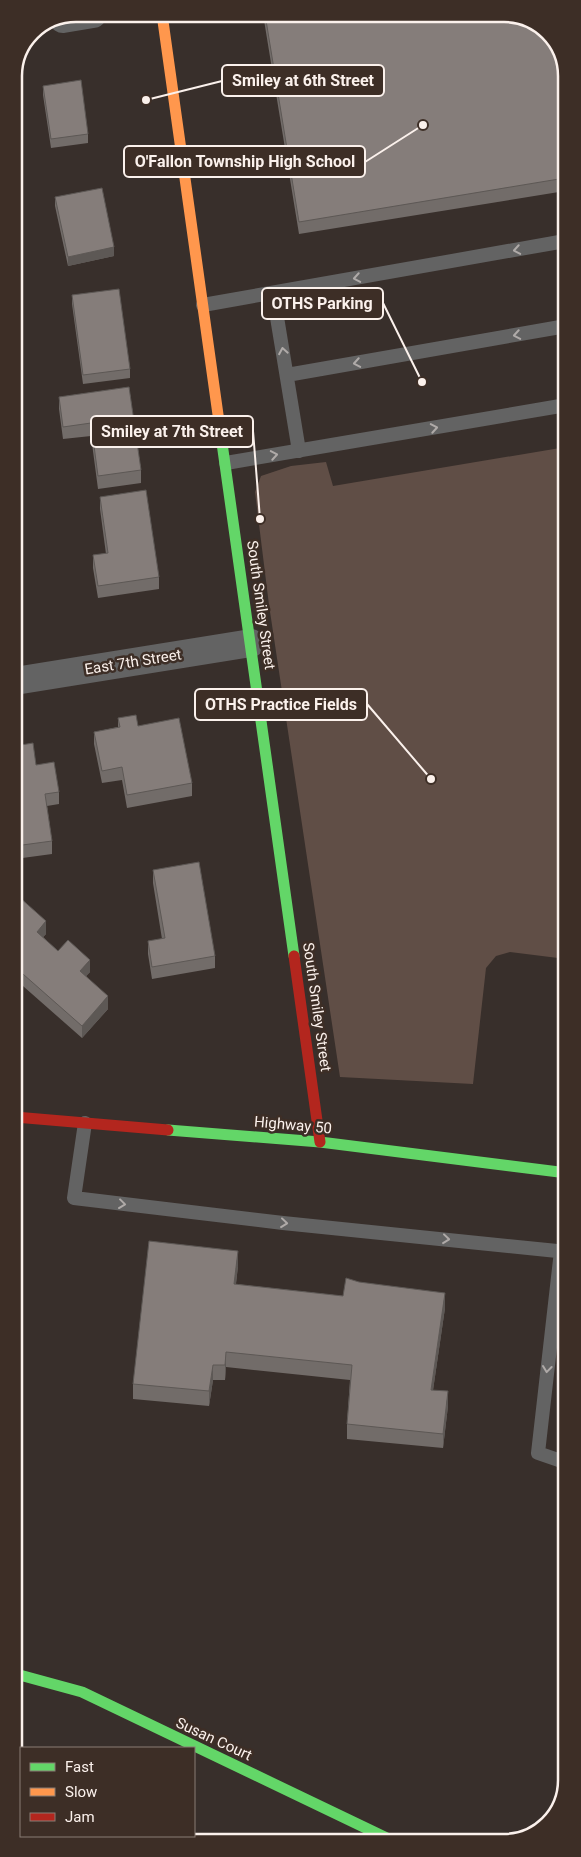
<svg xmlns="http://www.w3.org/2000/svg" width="581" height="1857" font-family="Roboto,sans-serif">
<rect width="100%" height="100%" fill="#382f2b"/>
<path fill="#604e46" d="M 566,447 L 566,959 L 510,952 L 496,956 L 486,968 L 473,1084 L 340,1077 L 269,605 L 255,492 L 261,476 L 291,466 L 326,462 L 333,486 Z"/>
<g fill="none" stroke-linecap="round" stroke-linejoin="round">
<path stroke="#636363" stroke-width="14" d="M 273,293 L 299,451
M 203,305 L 565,241
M 287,375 L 566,326
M 226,463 L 566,405
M 85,1123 L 74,1198 L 283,1223 L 567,1252
M 561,1251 L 538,1453 L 567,1463"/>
<path stroke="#636363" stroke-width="28" d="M 63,19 L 93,14
M 15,681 L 251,643"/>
<path stroke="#63d668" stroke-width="11" d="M 221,436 L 294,956
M 168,1130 L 320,1142 L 567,1173
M 16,1674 L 82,1692 L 395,1842"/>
<path stroke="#ff974d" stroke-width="11" d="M 162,14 L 221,436"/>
<path stroke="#b3261e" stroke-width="11" d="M 294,956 L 320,1142
M 15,1117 L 168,1130"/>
</g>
<path fill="#726c69" d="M 263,14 L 509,14 L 565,60 L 565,191 L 299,234 Z
M 43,86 L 88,134 L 88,143 L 51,148 L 43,95 Z
M 55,197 L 114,256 L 68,266 L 55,206 Z
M 72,295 L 130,369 L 130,378 L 83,384 L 72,304 Z
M 129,387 L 141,470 L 141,483 L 98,489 L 91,436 L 63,439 L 59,409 L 59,397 Z
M 100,497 L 159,577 L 159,589 L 98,598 L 93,568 L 93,555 L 106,554 L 100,509 Z
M 14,575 L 22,605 L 22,617 L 14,619 Z
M 118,718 L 138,726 L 192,783 L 192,796 L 127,808 L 122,780 L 102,783 L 94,744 L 94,732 L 118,727 Z
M 15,746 L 36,765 L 59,792 L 59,804 L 47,806 L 52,841 L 52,854 L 15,859 Z
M 153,870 L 215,956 L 215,968 L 152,979 L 148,954 L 148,941 L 162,939 L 153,883 Z
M 15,900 L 46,934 L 43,937 L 58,951 L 90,972 L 86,976 L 108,1009 L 82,1038 L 15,979 Z
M 238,1266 L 236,1284 L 343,1296 L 359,1282 L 445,1308 L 433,1390 L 448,1406 L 443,1448 L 347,1439 L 347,1424 L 350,1380 L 226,1367 L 225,1380 L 213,1380 L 209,1406 L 133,1399 L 133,1384 Z"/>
<path fill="#5d5855" d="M 114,247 L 114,256 L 68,266 L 68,257 Z
M 46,921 L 46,934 L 37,944 L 37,932 Z
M 90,960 L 90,972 L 80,983 L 80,971 Z
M 108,996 L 108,1009 L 82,1038 L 82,1026 Z
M 238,1251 L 238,1266 L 234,1299 L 234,1284 Z
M 445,1293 L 445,1308 L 431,1404 L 431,1390 Z
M 226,1352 L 226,1367 L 225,1380 L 225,1365 Z
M 213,1365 L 213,1380 L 209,1406 L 209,1391 Z
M 448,1391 L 448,1406 L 443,1448 L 443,1434 Z"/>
<path fill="#857d7a" stroke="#5d5855" d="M 265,14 L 509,14 L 546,29 L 565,60 L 565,178 L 299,222 Z
M 81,80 L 88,134 L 51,139 L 43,86 Z
M 102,188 L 114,247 L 68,257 L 55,197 Z
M 119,289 L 130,369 L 83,375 L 72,295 Z
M 129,387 L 141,470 L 98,476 L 91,423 L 63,427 L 59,397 Z
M 146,490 L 159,577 L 98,586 L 93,555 L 108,553 L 100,497 Z
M 14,575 L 17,575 L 22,605 L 14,606 Z
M 136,715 L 138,726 L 179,718 L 192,783 L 127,795 L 122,767 L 102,771 L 94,732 L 120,727 L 118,718 Z
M 33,743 L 36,765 L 54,762 L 59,792 L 45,794 L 52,841 L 15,846 L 15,746 Z
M 199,862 L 215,956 L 152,967 L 148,941 L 165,938 L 153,870 Z
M 18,896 L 46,921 L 37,932 L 58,951 L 68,940 L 90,960 L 80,971 L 108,996 L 82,1026 L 15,967 L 15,900 Z
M 149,1241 L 238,1251 L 234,1284 L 343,1296 L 346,1278 L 359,1282 L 445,1293 L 431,1390 L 448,1391 L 443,1434 L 347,1424 L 352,1365 L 226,1352 L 225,1365 L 213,1365 L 209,1391 L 133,1384 Z"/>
<defs><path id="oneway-chevron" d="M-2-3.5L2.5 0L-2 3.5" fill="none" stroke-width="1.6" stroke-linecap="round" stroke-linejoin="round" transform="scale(1.25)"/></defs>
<g stroke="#afaaa8">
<use href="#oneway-chevron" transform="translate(517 250) rotate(170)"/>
<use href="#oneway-chevron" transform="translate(357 278) rotate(170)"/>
<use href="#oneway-chevron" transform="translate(517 335) rotate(170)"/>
<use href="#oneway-chevron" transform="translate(283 351) rotate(-100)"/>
<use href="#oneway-chevron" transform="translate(357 363) rotate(170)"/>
<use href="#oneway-chevron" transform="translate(434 428) rotate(-10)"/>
<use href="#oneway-chevron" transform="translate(274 455) rotate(-10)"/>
<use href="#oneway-chevron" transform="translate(122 1204) rotate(7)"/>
<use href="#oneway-chevron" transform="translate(284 1223) rotate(6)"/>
<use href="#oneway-chevron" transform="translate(446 1239) rotate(6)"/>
<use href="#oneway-chevron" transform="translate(547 1369) rotate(97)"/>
</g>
<g text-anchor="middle" stroke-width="5" stroke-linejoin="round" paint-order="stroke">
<g font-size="15" fill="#fbf1ec" stroke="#3d2e26">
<text transform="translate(261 605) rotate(82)" y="5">South Smiley Street</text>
<text transform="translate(133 662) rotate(-9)" y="5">East 7th Street</text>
<text transform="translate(317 1007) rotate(82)" y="5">South Smiley Street</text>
<text transform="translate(293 1125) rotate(5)" y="5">Highway 50</text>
<text transform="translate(214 1739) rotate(25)" y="5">Susan Court</text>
</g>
</g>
<path d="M0 0H581V1857H0ZM76 22H504A54 54 0 0 1 558 76V1780A54 54 0 0 1 504 1834H76A54 54 0 0 1 22 1780V76A54 54 0 0 1 76 22Z" fill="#3d2e26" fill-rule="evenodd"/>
<path fill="none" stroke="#fbf1ec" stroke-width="2.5" d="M76 22H504A54 54 0 0 1 558 76V1780A54 54 0 0 1 504 1834H76A54 54 0 0 1 22 1780V76A54 54 0 0 1 76 22Z"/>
<path fill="none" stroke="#fbf1ec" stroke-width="2" d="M146 100L222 81M423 125L365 162M422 382L383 303M260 519L253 431M431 779L367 704"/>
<g fill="#fbf1ec" stroke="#3d2e26" stroke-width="2">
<circle cx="146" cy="100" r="5"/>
<circle cx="423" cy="125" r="5"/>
<circle cx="422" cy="382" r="5"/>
<circle cx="260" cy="519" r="5"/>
<circle cx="431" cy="779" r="5"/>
</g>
<g fill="#3d2e26" stroke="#fbf1ec" stroke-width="2">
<rect x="222" y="65" width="162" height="31" rx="5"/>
<rect x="124" y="146" width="241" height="31" rx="5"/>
<rect x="262" y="288" width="121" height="31" rx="5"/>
<rect x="91" y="416" width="162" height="31" rx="5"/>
<rect x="195" y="689" width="172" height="31" rx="5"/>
</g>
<g font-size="16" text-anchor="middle" font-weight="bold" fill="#fbf1ec">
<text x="303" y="86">Smiley at 6th Street</text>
<text x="245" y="167">O'Fallon Township High School</text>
<text x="322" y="309">OTHS Parking</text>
<text x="172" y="437">Smiley at 7th Street</text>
<text x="281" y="710">OTHS Practice Fields</text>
</g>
<rect x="20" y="1747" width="175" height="90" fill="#3d2e26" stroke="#897c75"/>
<rect x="30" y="1763" width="25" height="8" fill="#63d668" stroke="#897c75"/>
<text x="65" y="1772" font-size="15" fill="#fbf1ec">Fast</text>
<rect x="30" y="1788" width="25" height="8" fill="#ff974d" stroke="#897c75"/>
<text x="65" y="1797" font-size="15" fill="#fbf1ec">Slow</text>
<rect x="30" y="1813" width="25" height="8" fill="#b3261e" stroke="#897c75"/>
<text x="65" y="1822" font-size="15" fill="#fbf1ec">Jam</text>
</svg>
